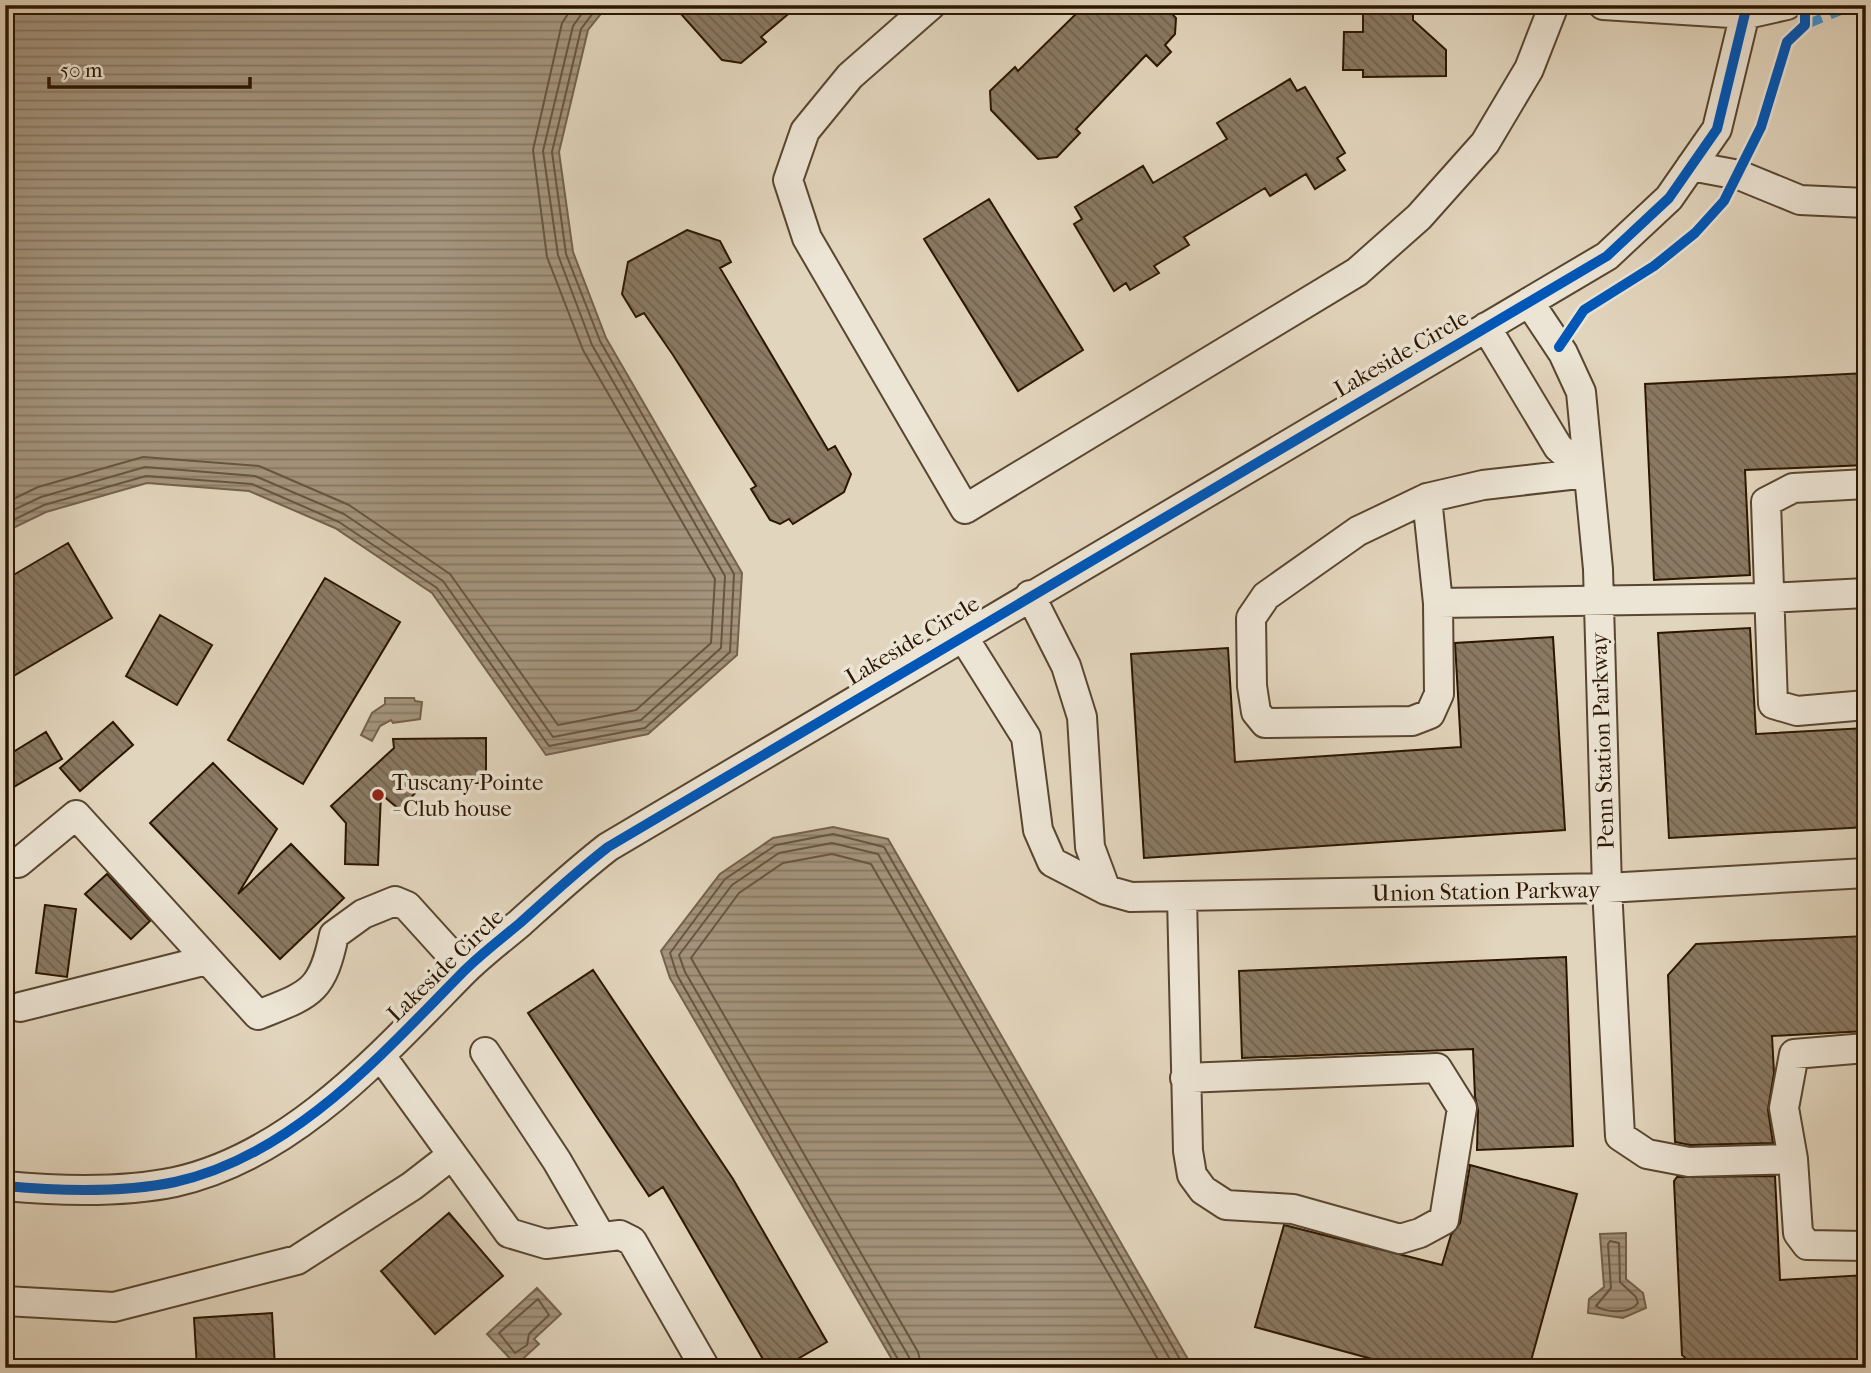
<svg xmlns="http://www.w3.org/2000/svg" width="1871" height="1373" font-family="'IM FELL French Canon',serif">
<defs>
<pattern id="water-rules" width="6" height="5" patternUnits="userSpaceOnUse" patternTransform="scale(1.75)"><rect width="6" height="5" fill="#a4947d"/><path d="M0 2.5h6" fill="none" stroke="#867864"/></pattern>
<pattern id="building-back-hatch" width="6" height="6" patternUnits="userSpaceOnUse" patternTransform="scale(1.75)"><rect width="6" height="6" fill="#8a7963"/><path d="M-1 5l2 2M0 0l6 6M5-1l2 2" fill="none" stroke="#71624f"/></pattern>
</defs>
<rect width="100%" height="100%" fill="#e2d5bd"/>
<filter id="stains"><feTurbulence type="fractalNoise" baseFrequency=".00286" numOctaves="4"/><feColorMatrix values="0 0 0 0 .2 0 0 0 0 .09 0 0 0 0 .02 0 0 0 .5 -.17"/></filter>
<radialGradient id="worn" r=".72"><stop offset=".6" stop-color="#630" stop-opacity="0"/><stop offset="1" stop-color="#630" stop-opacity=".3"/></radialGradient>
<path fill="url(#water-rules)" stroke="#74624b" stroke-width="2" d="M 5,5 L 608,5 L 588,30 L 559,152 L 573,252 L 606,338 L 742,573 L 737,655 L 648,734 L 546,755 L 432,593 L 335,528 L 249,491 L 147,483 L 46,512 L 5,532 Z
M 385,698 L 414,698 L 415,701 L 422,702 L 420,719 L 393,723 L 391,720 L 380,726 L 372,741 L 361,735 L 372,713 L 385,704 Z
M 833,827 L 888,839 L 1193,1368 L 897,1368 L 670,978 L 661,951 L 720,874 L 773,838 Z
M 1626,1233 L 1626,1279 L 1643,1293 L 1646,1308 L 1623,1318 L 1588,1313 L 1589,1299 L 1604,1287 L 1600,1234 Z
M 537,1288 L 561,1314 L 534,1339 L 539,1344 L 516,1365 L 487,1334 Z"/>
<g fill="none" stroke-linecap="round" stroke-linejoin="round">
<path stroke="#68553f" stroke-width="2" d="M 5,503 L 38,487 L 143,457 L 259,466 L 349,505 L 450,574 L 558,725 L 636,710 L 711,643 L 715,579 L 583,350 L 547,257 L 533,150 L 562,23 L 574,5
M 5,514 L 41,497 L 145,467 L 255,476 L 344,514 L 443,581 L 553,737 L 641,720 L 721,648 L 725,576 L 592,345 L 558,255 L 543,151 L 573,26 L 588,5
M 5,524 L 44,505 L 146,476 L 252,484 L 339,522 L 437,588 L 549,746 L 645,728 L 730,652 L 734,574 L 600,341 L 566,254 L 552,152 L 581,29 L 599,5
M 1610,1241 L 1619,1243 L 1620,1282 L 1636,1297 L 1638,1303 C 1630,1314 1606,1313 1596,1306 L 1611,1288 L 1608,1244 Z
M 538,1299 L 549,1315 L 529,1334 L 527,1345 L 515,1353 L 499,1333 Z
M 903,1368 L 677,975 L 670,953 L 725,879 L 776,845 L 833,834 L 884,847 L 1185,1368
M 911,1368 L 909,1357 L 685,972 L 679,955 L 732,885 L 779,853 L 832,843 L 878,854 L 1175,1368
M 922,1368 L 918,1352 L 691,958 L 739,893 L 783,863 L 832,854 L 871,864 L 1163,1368"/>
</g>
<path fill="url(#building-back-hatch)" stroke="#2b1601" stroke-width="2" d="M 673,5 L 799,5 L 761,37 L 766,42 L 741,63 L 722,60 Z
M 1085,5 L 1164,5 L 1176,18 L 1175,34 L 1165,45 L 1171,52 L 1157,66 L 1146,55 L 1076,129 L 1080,133 L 1057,157 L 1038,159 L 991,110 L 990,91 L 1015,67 L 1018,71 Z
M 1363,5 L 1413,5 L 1413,20 L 1446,50 L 1446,76 L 1363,77 L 1363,70 L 1343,70 L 1344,32 L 1363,32 Z
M 1290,79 L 1297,91 L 1305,87 L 1345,153 L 1337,158 L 1345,170 L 1315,189 L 1306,174 L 1270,196 L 1265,188 L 1184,237 L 1189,245 L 1154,266 L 1159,273 L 1130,290 L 1126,283 L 1114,291 L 1074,224 L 1082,219 L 1075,207 L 1143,166 L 1153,183 L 1227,139 L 1217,123 Z
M 989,199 L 1083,350 L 1018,391 L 924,239 Z
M 687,230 L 720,241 L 731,262 L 720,268 L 828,450 L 835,446 L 851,474 L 844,492 L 793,524 L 789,519 L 780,524 L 770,520 L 751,489 L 756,486 L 673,355 L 644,313 L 636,317 L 622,294 L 628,262 Z
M 1866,373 L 1866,465 L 1745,470 L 1750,575 L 1654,580 L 1645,384 Z
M 68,543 L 112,618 L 5,681 L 5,580 Z
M 325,578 L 400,622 L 303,784 L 228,740 Z
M 160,615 L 212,645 L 177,705 L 126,676 Z
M 1750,628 L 1756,734 L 1866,728 L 1866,827 L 1669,838 L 1658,633 Z
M 1553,637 L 1565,830 L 1144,858 L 1131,654 L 1228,648 L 1235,762 L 1461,747 L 1455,643 Z
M 113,722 L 133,745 L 80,791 L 60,768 Z
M 46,732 L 62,759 L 5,792 L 5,757 Z
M 486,738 L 486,783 L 424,783 L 400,810 L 381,794 L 378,865 L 345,864 L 346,823 L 331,806 L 394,748 L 393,739 Z
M 213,763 L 277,829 L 238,894 L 291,844 L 344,898 L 280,959 L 150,823 Z
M 107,874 L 150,921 L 131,939 L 85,894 Z
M 45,905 L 76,909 L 67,977 L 36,973 Z
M 1866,936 L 1866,1031 L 1772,1036 L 1774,1073 L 1768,1110 L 1773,1143 L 1690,1145 L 1675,1142 L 1668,975 L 1696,944 Z
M 1566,957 L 1573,1146 L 1477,1150 L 1478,1110 L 1475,1097 L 1473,1049 L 1242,1058 L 1239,971 Z
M 593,970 L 733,1179 L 827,1342 L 782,1368 L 768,1368 L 663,1187 L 649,1196 L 528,1013 Z
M 1470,1165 L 1577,1194 L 1529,1368 L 1405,1368 L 1255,1327 L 1284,1225 L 1442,1265 L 1451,1235 L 1460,1223 Z
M 1775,1176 L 1780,1280 L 1866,1275 L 1866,1368 L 1697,1368 L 1682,1355 L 1674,1181 L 1677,1177 Z
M 449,1213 L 503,1276 L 435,1334 L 381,1271 Z
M 272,1313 L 275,1368 L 197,1368 L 194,1318 Z"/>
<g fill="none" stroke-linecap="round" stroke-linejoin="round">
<defs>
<path id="minor" d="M 931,5 L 850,76 L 805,131 L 788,180 L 807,238 L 965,509 L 1357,272 L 1419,217 L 1485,143 L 1529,69 L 1554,5
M 1603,5 L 1747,14 L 1787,5
M 1691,166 L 1739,175 L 1800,200 L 1866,203
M 1529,302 L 1563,353 L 1581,392 L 1598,569 L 1607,888 L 1620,1136 L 1647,1154 L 1689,1162 L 1793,1159
M 1486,327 L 1558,447 L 1587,473
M 1866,484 L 1793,488 L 1766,502 L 1773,704 L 1797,711 L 1866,705
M 1427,498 L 1438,603 L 1439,694 L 1430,714 L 1412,721 L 1265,723 L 1256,712 L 1252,686 L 1251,618 L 1266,596 L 1358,531 L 1427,498 L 1483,485 L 1587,473
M 1030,595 L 1066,666 L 1082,717 L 1090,847 L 1106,890
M 1438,603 L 1769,598 L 1866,593
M 962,635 L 1026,737 L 1038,830 L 1052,862 L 1106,890 L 1131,897 L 1607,888 L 1866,873
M 5,862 L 18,863 L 76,815 L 258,1015 C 310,994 322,993 334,935 L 363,914 L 395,901 L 407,906 L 465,970
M 1182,898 L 1188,1151 L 1192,1175 L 1203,1190 L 1226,1205 L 1293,1209 L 1400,1239 L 1420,1233 L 1444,1220 L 1462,1108 L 1437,1068 L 1185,1078
M 20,1007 L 207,960
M 1866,1048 L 1794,1054 L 1784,1108 L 1793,1159 L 1798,1233 L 1807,1245 L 1866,1246
M 485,1052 L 557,1161 L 601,1237
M 381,1056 L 509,1233 L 546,1244 L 620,1235 L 632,1241 L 705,1368
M 5,1186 C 59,1191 122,1193 175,1182 C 293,1156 382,1054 463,972 C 481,954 501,939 520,923 C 549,897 577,871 608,847 L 1607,256 L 1669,198 L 1717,129 L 1747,5
M 5,1301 L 114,1307 L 297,1260 L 412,1186 L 452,1155"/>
</defs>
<use href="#minor" stroke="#594630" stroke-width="32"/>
<use href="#minor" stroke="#ece4d4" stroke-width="28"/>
<path stroke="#3c93d0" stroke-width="9" stroke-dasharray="18 9" stroke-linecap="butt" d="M 1805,25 L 1854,5"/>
<defs>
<path id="cycleway" d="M 1559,347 L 1584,310 L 1654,266 L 1695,233 L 1724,201 L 1761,127 L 1787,42 L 1805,25 L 1805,5
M 5,1186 C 59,1191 122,1193 175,1182 C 293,1156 382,1054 463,972 C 481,954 501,939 520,923 C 549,897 577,871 608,847 L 1607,256 L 1669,198 L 1717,129 L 1747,5"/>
</defs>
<use href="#cycleway" stroke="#ece4d4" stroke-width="15"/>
<use href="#cycleway" stroke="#0057b8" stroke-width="10"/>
</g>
<circle fill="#8f2418" stroke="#ece4d4" stroke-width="2.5" cx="378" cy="795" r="7"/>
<g text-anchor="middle" stroke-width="7" stroke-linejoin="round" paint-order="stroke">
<g font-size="23" fill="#2b1601" stroke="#ece4d4">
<text transform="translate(1401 353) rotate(-30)" y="8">Lakeside Circle</text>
<text transform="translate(912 640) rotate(-31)" y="8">Lakeside Circle</text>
<text transform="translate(1602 741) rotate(-92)" y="8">Penn Station Parkway</text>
<text transform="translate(1486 891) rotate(-1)" y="8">Union Station Parkway</text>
<text transform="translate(445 965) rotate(-44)" y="8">Lakeside Circle</text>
</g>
<g font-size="23" fill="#2b1601" stroke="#ece4d4" text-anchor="start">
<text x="392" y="790">Tuscany Pointe<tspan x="392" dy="26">- Club house</tspan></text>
</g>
</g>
<rect width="1871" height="1373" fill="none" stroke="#e2d5bd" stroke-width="28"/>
<rect x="7" y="7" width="1857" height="1359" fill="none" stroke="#2b1601" stroke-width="3.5"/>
<rect x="14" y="14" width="1843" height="1345" fill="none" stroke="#2b1601" stroke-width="2"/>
<path d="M49 77v10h201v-10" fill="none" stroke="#2b1601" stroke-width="3.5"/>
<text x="60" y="77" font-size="21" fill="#2b1601" stroke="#ece4d4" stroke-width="5" paint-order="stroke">50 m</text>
<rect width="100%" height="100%" filter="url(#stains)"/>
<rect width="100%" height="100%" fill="url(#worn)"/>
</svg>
